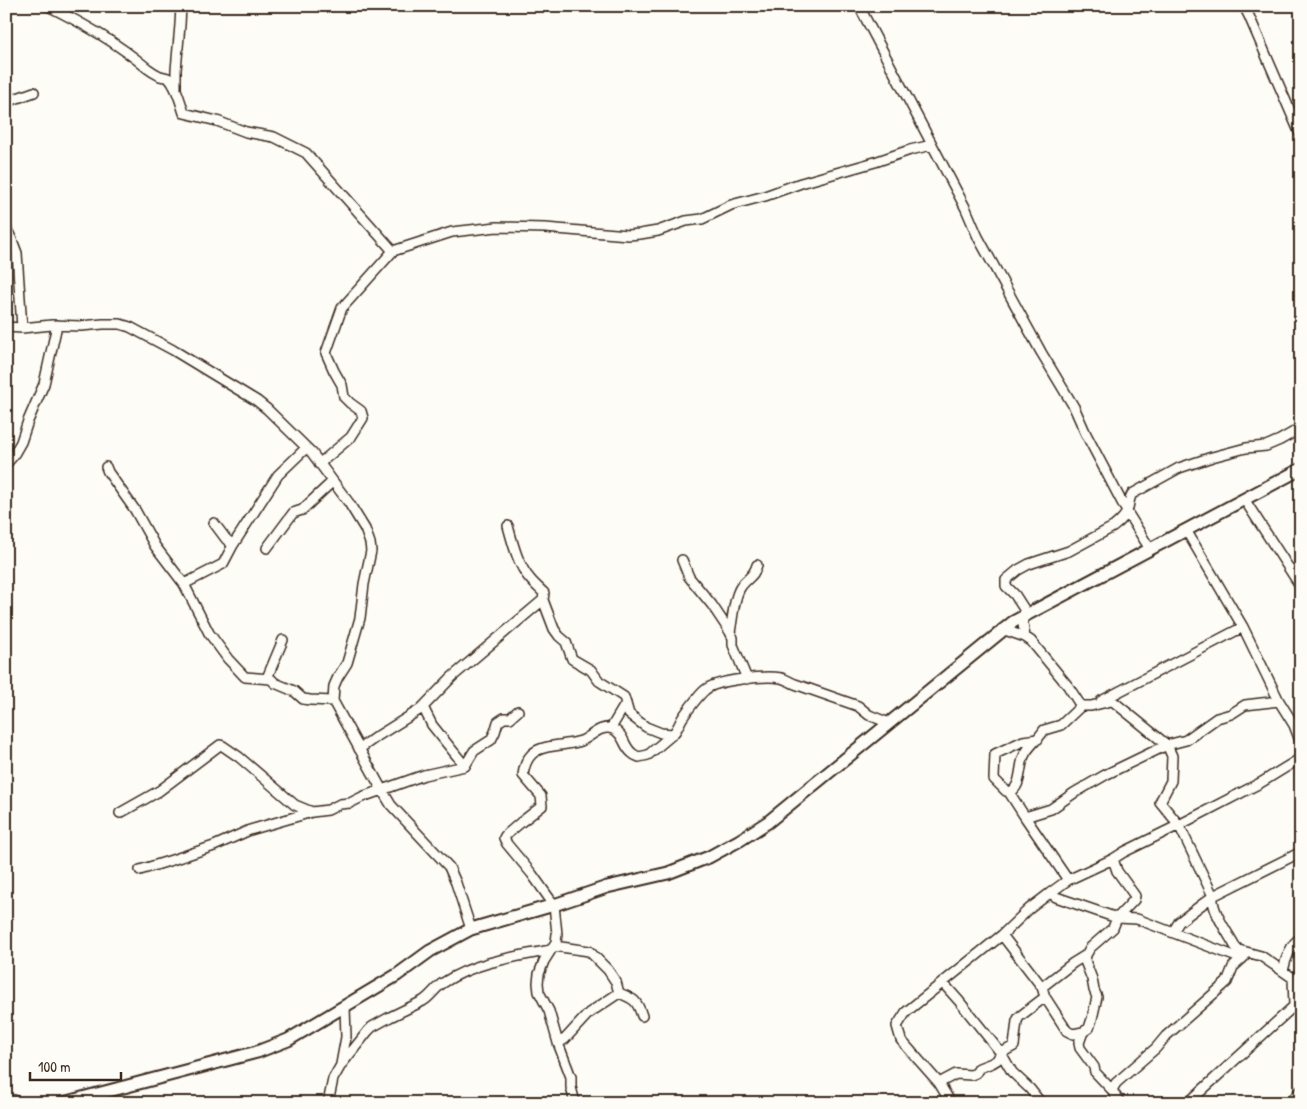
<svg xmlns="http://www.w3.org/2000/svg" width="1307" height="1109" font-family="'Patrick Hand',sans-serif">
<rect width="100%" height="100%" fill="#fdfcf7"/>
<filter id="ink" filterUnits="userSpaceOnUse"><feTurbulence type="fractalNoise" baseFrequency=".02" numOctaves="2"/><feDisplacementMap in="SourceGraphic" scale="10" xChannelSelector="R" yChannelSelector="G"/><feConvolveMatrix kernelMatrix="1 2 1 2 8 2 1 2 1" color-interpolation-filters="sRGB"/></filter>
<g filter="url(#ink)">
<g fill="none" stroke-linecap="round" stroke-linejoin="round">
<defs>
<path id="minor" d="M 48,6 C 84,24 116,42 147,68 C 151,71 156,74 160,76 C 163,77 166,77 168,78 C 176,84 181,104 184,113 L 217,121 L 246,132 L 274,137 L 306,153 L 393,251
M 859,6 L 966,209 L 978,237 L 1041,352 L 1074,407 L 1086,434 L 1127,512 L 1150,549
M 1244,6 L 1249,16 L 1301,136
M 176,90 L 176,70 L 180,25 L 181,6
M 6,102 L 34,92
M 6,228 L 12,240 L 17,253 L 22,328
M 6,327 L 22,328 L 52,325 L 81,326 L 103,324 L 120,324 L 130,327 L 173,350 L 257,401 L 267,409 L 312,453 L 349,503 L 365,529 L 370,543 L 371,551 L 364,584 L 360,618 L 347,663 L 338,677 L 334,686 L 333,701 L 382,790 L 391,805 L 449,867 L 456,883 L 471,929
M 6,464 L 13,456 L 21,442 L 28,421 L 44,384 L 57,325
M 319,464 L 351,437 L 363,418 L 361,411 L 350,403 L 344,397 L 342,385 L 334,371 L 326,353 L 342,308 L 393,251 L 452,232 L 497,227 L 545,228 L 628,235 L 640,234 L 658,231 L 686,221 L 702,219 L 731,205 L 765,196 L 801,183 L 875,162 L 910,150 L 932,145
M 106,467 L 108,472 L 135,510 L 155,546 L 184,584 L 209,633 L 228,659 L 245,677 L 271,679 L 275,683 L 294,691 L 303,699 L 310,700 L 333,701
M 1244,499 L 1301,587
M 214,523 L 226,539 L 233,545
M 1186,530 L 1243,627 L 1279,701 L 1294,725 L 1301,743
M 267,548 L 293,513 L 302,510 L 332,482
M 682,560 L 689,577 L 712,605 L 730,632 L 733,638 L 733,645 L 747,679
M 184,584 L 223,564 L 233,545 L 278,475 L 306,448
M 543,600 L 554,629 L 559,636 L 566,642 L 572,659 L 591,670 L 599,681 L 624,697 L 629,714 L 638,721 L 646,727 L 661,733 L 673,734 C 678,729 679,723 683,717 C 687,711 699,695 705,690 C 716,680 766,675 781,678 C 786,679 790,682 795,684 L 858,706 L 869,715 L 889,723
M 1025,615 L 1024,609 L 1015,595 L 1006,586 L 1006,580 L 1018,570 L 1029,564 L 1069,551 L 1113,527 C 1118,523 1125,518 1127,511 C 1130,504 1128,500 1132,494 L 1179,468 L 1212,457 L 1246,448 L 1266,446 L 1280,440 L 1301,428
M 1022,617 L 1025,637
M 1002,629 L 1025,637 L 1031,641 L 1068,686 L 1081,706
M 730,632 C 733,618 733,602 739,590 C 744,579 754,578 757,565
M 267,678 L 283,640
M 1101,701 L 1243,627
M 611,728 L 626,703
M 1038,739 L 1023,741 L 995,754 L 994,779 L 1006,791 L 1009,792 L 1025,817 L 1068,880
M 359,749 L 376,737 L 421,709 L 452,677 L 543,600 L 544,593 C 540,589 534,584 530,579 C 518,565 513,544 508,526
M 465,766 L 474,751 L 491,740 L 495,732 L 498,722 L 504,718 L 510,718 L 518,711
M 1009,792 C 1022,789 1019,766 1024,756 C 1028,746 1039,739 1044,730 L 1061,725 L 1081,706 L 1091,706 L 1111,701 L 1114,702 L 1167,745 L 1172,756 L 1171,781 L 1160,802 L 1179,825 L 1213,896 C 1211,910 1228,933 1235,946 L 1239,950 L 1261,956 L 1293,978 L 1294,1006 L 1301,1012
M 120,813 L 159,791 L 220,745 L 223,746 L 239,757 L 295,805 L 312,812 L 328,810 L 340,804 L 350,803 L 362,797 L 424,775 L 465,766 L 432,725 L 423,707
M 1025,817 L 1051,809 L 1074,793 L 1107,774 L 1167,745 L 1186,740 L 1217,718 L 1231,714 L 1245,705 L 1279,701
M 140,870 L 172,860 L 214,846 L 250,830 L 312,812
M 1050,893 L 1056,897 L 1117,918 L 1137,919 L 1242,959
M 1173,932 L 1179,922 L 1213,896 L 1301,852
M 1002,935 L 1042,987 L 1045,997
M 554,946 L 589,951 L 608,970 L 616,982 L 619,993
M 1283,971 C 1285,961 1291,942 1301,938
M 943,983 L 959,1001 L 1001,1053 L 1012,1072 L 1030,1089 L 1041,1103
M 1042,987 L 1073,963 L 1086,955
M 619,993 C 634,999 637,1000 642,1016
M 1083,1032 L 1079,1043 L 1080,1048 L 1094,1067 L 1095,1072 L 1112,1090 L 1120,1103
M 558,1043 L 565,1039 L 589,1013 L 619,993
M 341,1064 L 346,1037 L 345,1007
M 939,1083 L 956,1074 L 971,1075 L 976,1073 L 979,1068 L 992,1063 L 997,1060 L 1001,1053 L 1014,1046 L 1017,1021 L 1019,1017 L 1045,997 L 1067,1031 L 1073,1034 L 1083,1032 L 1089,1028 L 1092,1019 L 1097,997 L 1094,990 L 1092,979 L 1085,961 L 1086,955 L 1090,948 L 1113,928 L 1117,918 L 1134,900 L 1135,896 L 1117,871 L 1113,859 L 1124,852 L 1179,825 L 1262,782 L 1301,758
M 1112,1090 L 1116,1083 L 1156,1048 L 1166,1036 L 1227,982 L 1233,967 L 1244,957
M 8,1103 L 14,1100
M 328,1103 L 333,1079 L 341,1065 L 368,1031 L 372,1027 L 390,1017 L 423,1001 C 431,996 436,987 443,983 C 475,962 514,957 551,950
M 575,1103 L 571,1087 L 571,1077 L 558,1043 L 549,1011 L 539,992 L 538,983 L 539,974 L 544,961 L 556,942 L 557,934 L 554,905 L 532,874 L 507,844 L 504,838 L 505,836 L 520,823 L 542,806 L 541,796 L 523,775 C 524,767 526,760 532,754 C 542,744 567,746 581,741 C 591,737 601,724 613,729 C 625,735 623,746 632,753 C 634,755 636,756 639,757 L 648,755 L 673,734
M 951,1103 L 939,1083 L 901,1040 L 897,1026 L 906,1012 L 1002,935 L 1029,909 L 1050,893 L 1068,880 L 1113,859
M 1188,1103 L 1294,1006
M 1290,1103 L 1301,1090"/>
<path id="major" d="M 63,1103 L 257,1052 L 288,1040 L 397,975 L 430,951 L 471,929 L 554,905 L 607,887 L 668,873 L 709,857 L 740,840 L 768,822 L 1013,622 L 1301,469"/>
</defs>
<use href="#minor" stroke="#3b2a1e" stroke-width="12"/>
<use href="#major" stroke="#3b2a1e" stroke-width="15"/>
<use href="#minor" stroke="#fdfcf7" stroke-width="9"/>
<use href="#major" stroke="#fdfcf7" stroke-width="11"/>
</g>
</g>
<rect width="1307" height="1109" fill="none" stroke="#fdfcf7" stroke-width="25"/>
<rect x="12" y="12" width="1282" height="1084" fill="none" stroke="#3b2a1e" stroke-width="2" filter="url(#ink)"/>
<path d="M30 1072v8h91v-8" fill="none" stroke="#3b2a1e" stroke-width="2.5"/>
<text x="38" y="1072" font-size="15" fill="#3b2a1e" stroke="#fdfcf7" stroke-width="4" paint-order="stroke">100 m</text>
</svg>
